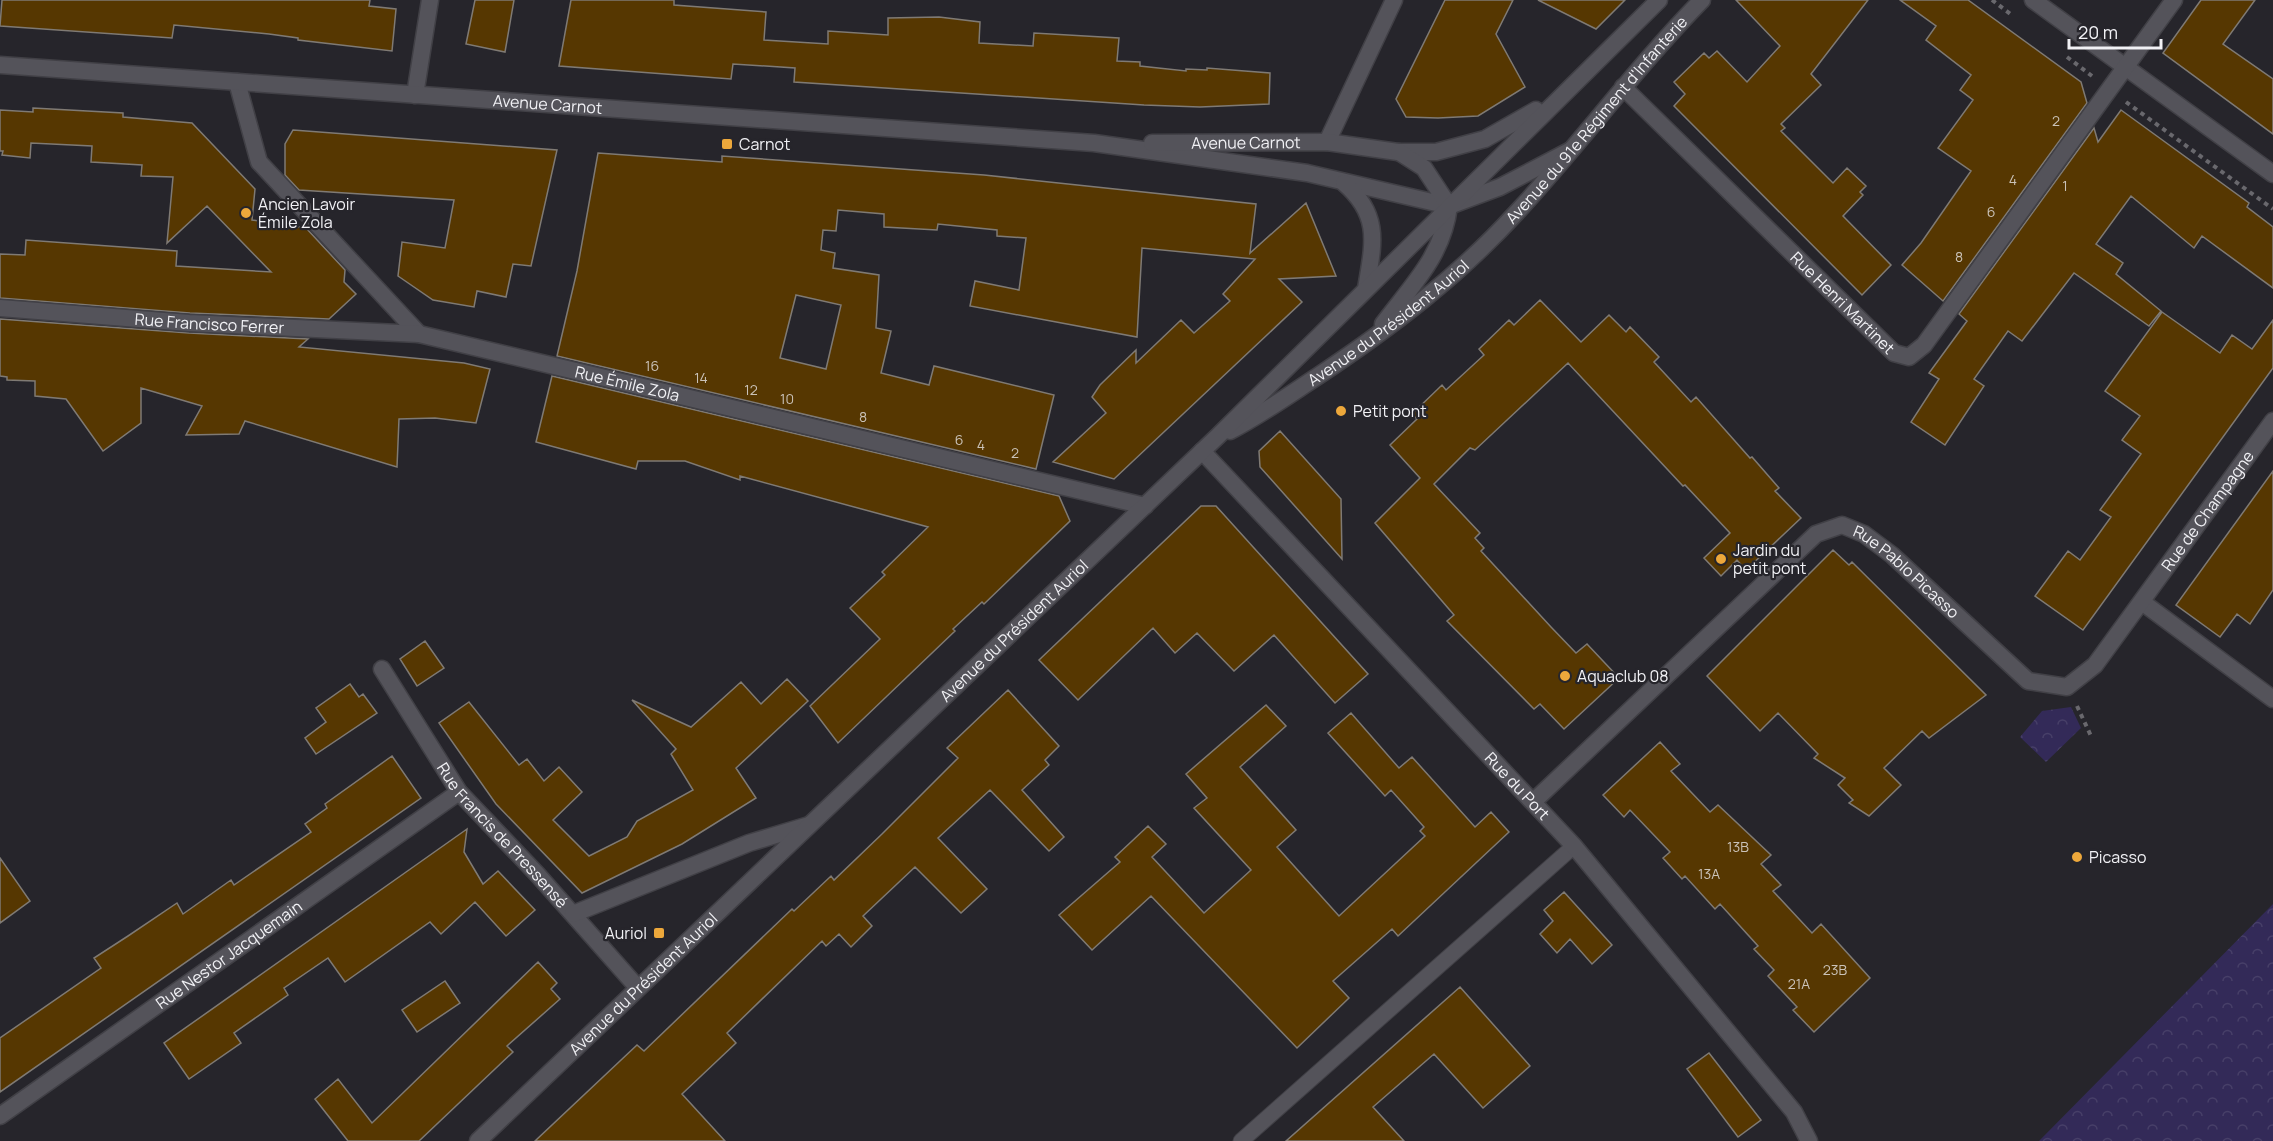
<svg xmlns="http://www.w3.org/2000/svg" width="2273" height="1141" font-family="Manrope,sans-serif">
<defs>
<pattern id="park-crowns" width="20" height="18" patternUnits="userSpaceOnUse" patternTransform="scale(1.5)"><rect width="20" height="18" fill="#332a58"/><path d="M2 6a3 3 0 1 1 6 0M12 15a3 3 0 1 1 6 0" fill="none" stroke="#473f68"/></pattern>
</defs>
<rect width="100%" height="100%" fill="#26252b"/>
<path fill="url(#park-crowns)" d="M 2071,707 L 2081,728 L 2046,762 L 2020,737 L 2042,711 Z
M 2273,904 L 2273,1141 L 2039,1141 Z"/>
<path fill="#563701" stroke="#7f7a74" stroke-width="1.5" fill-rule="evenodd" d="M 2,0 L 370,0 L 369,6 L 396,9 L 392,51 L 298,40 L 298,38 L 269,34 L 174,25 L 172,38 L 0,26 Z
M 475,0 L 514,0 L 505,52 L 466,44 Z
M 571,0 L 674,0 L 674,5 L 766,12 L 764,40 L 828,44 L 828,31 L 888,35 L 888,18 L 939,17 L 980,22 L 979,43 L 1033,46 L 1034,33 L 1119,38 L 1117,61 L 1140,62 L 1140,66 L 1186,71 L 1186,69 L 1207,70 L 1207,68 L 1270,73 L 1269,104 L 1200,107 L 1144,105 L 794,82 L 795,68 L 733,64 L 731,79 L 559,66 Z
M 1445,0 L 1513,0 L 1496,34 L 1525,87 L 1478,116 L 1438,118 L 1406,117 L 1396,99 Z
M 1538,0 L 1625,0 L 1596,29 Z
M 1736,0 L 1868,0 L 1811,74 L 1821,85 L 1781,124 L 1785,128 L 1781,131 L 1833,183 L 1847,168 L 1866,186 L 1860,192 L 1863,195 L 1843,216 L 1891,265 L 1862,295 L 1674,106 L 1685,94 L 1674,82 L 1704,53 L 1709,58 L 1717,51 L 1747,82 L 1780,46 Z
M 1900,0 L 1968,0 L 2081,82 L 2087,103 L 1943,301 L 1902,265 L 1921,243 L 1971,171 L 1938,148 L 1973,100 L 1960,90 L 1971,75 L 1926,40 L 1936,26 Z
M 2201,0 L 2255,0 L 2223,44 L 2273,79 L 2273,134 L 2163,53 Z
M 33,108 L 123,113 L 123,117 L 192,123 L 255,189 L 252,220 L 306,228 L 345,270 L 344,282 L 356,294 L 329,319 L 190,313 L 0,298 L 0,254 L 25,255 L 26,240 L 177,251 L 176,266 L 271,272 L 207,206 L 167,243 L 173,177 L 141,176 L 142,165 L 91,162 L 92,146 L 31,143 L 30,158 L 2,155 L 3,151 L 0,151 L 0,110 L 33,112 Z
M 2121,110 L 2249,203 L 2247,207 L 2273,227 L 2273,288 L 2202,236 L 2194,248 L 2131,196 L 2096,244 L 2123,263 L 2116,274 L 2161,311 L 2149,326 L 2074,273 L 2022,341 L 2008,331 L 1974,379 L 1984,386 L 1945,445 L 1911,422 L 1939,379 L 1929,373 L 1967,321 L 1959,314 L 2094,128 L 2098,142 Z
M 293,130 L 557,150 L 531,266 L 513,264 L 506,297 L 477,291 L 474,307 L 433,300 L 398,276 L 402,242 L 445,248 L 454,200 L 299,190 L 285,175 L 285,144 Z
M 598,153 L 722,162 L 722,156 L 984,175 L 1256,204 L 1250,253 L 1306,203 L 1336,276 L 1279,279 L 1302,302 L 1114,479 L 1053,462 L 1106,413 L 1092,397 L 1100,385 L 1136,350 L 1136,363 L 1181,320 L 1194,333 L 1230,301 L 1223,294 L 1255,259 L 1142,248 L 1137,337 L 970,306 L 975,281 L 1019,290 L 1026,238 L 997,236 L 997,230 L 938,224 L 937,230 L 884,227 L 884,214 L 838,210 L 836,231 L 823,230 L 821,250 L 835,253 L 833,268 L 879,275 L 876,328 L 891,331 L 881,373 L 929,385 L 934,366 L 1054,395 L 1036,469 L 557,356 L 577,271 ZM 796,295 L 841,305 L 826,369 L 780,358 Z
M 1540,300 L 1581,342 L 1609,315 L 1626,332 L 1630,327 L 1659,357 L 1654,362 L 1691,402 L 1696,397 L 1750,458 L 1752,457 L 1779,488 L 1775,491 L 1801,518 L 1746,570 L 1737,560 L 1721,576 L 1704,558 L 1730,533 L 1685,485 L 1683,486 L 1568,363 L 1475,450 L 1470,448 L 1434,484 L 1480,533 L 1475,538 L 1484,548 L 1481,551 L 1551,627 L 1576,653 L 1587,644 L 1619,678 L 1564,729 L 1540,704 L 1534,709 L 1447,621 L 1454,615 L 1375,523 L 1420,478 L 1390,445 L 1417,419 L 1412,414 L 1442,385 L 1446,390 L 1484,355 L 1479,349 L 1509,320 L 1514,325 Z
M 2162,312 L 2220,353 L 2232,335 L 2252,349 L 2273,320 L 2273,368 L 2083,630 L 2035,596 L 2068,551 L 2080,560 L 2111,517 L 2100,510 L 2141,454 L 2122,440 L 2140,416 L 2105,391 Z
M 0,319 L 189,333 L 308,339 L 299,347 L 464,363 L 490,369 L 476,423 L 435,418 L 399,419 L 397,467 L 245,421 L 239,434 L 186,435 L 202,406 L 141,388 L 141,423 L 103,451 L 66,399 L 35,396 L 35,381 L 7,380 L 7,377 L 0,376 Z
M 552,376 L 1059,496 L 1070,521 L 984,604 L 982,602 L 953,629 L 955,631 L 838,743 L 810,706 L 880,639 L 850,608 L 885,575 L 882,572 L 928,527 L 740,476 L 740,480 L 685,461 L 638,461 L 636,469 L 536,442 Z
M 1280,431 L 1341,499 L 1342,559 L 1260,467 L 1259,451 Z
M 2273,471 L 2273,590 L 2250,624 L 2237,614 L 2220,637 L 2176,605 Z
M 1201,506 L 1216,506 L 1368,674 L 1335,703 L 1274,635 L 1234,671 L 1197,633 L 1175,653 L 1153,628 L 1078,700 L 1039,660 Z
M 1833,550 L 1849,565 L 1852,562 L 1986,695 L 1929,738 L 1922,731 L 1884,768 L 1901,785 L 1869,816 L 1849,803 L 1853,800 L 1838,785 L 1845,778 L 1814,758 L 1818,754 L 1778,713 L 1760,731 L 1707,676 Z
M 425,641 L 444,668 L 417,686 L 400,659 Z
M 787,679 L 808,701 L 736,768 L 756,798 L 682,844 L 582,893 L 496,804 L 439,723 L 469,702 L 519,765 L 527,759 L 544,781 L 559,767 L 582,792 L 553,820 L 589,856 L 627,837 L 637,821 L 693,790 L 671,754 L 676,749 L 632,700 L 691,727 L 741,682 L 761,704 Z
M 350,684 L 359,697 L 363,694 L 377,713 L 316,754 L 305,738 L 326,722 L 316,708 Z
M 1008,690 L 1059,746 L 1045,760 L 1049,765 L 1022,790 L 1064,837 L 1049,851 L 990,790 L 938,838 L 987,889 L 961,913 L 915,867 L 863,916 L 872,926 L 851,947 L 839,934 L 826,946 L 822,941 L 727,1033 L 736,1043 L 682,1094 L 725,1141 L 535,1141 L 637,1045 L 644,1051 L 792,909 L 794,911 L 831,876 L 834,880 L 882,834 L 958,758 L 947,748 Z
M 1266,705 L 1286,726 L 1240,767 L 1296,830 L 1277,847 L 1339,916 L 1425,836 L 1420,831 L 1424,827 L 1391,790 L 1385,796 L 1328,733 L 1351,713 L 1399,768 L 1412,757 L 1475,827 L 1491,812 L 1509,832 L 1398,936 L 1392,929 L 1333,981 L 1349,998 L 1297,1048 L 1151,896 L 1092,950 L 1059,915 L 1120,862 L 1115,857 L 1148,826 L 1166,844 L 1152,857 L 1204,913 L 1251,870 L 1194,808 L 1207,798 L 1186,774 Z
M 1660,742 L 1680,764 L 1671,771 L 1710,812 L 1718,805 L 1771,855 L 1761,864 L 1781,885 L 1773,891 L 1812,933 L 1821,924 L 1870,978 L 1814,1032 L 1793,1010 L 1797,1007 L 1768,976 L 1774,970 L 1754,949 L 1758,946 L 1720,904 L 1715,909 L 1685,876 L 1682,879 L 1663,858 L 1670,852 L 1630,810 L 1624,817 L 1603,795 Z
M 392,756 L 421,798 L 0,1092 L 0,1038 L 101,968 L 94,958 L 128,936 L 177,903 L 183,914 L 231,880 L 234,885 L 311,832 L 305,824 L 327,808 L 325,804 Z
M 467,829 L 464,852 L 483,884 L 498,871 L 535,910 L 506,936 L 475,902 L 441,934 L 430,922 L 345,982 L 328,958 L 284,988 L 288,995 L 234,1033 L 241,1043 L 189,1079 L 164,1043 Z
M 0,858 L 30,901 L 0,923 Z
M 1564,892 L 1612,945 L 1592,964 L 1570,939 L 1557,953 L 1540,934 L 1553,921 L 1544,910 Z
M 538,962 L 557,983 L 551,989 L 560,999 L 507,1046 L 513,1052 L 419,1141 L 348,1141 L 315,1099 L 338,1079 L 372,1123 Z
M 445,981 L 460,1003 L 417,1032 L 402,1010 Z
M 1460,987 L 1530,1066 L 1483,1108 L 1434,1054 L 1373,1107 L 1404,1141 L 1286,1141 Z
M 1709,1053 L 1761,1120 L 1738,1137 L 1687,1069 Z"/>
<g fill="none" stroke-linecap="round" stroke-linejoin="round">
<defs>
<path id="service" d="M 1241,1141 L 1574,846"/>
<g id="minor">
<path d="M 2033,0 L 2273,174"/>
<path d="M 237,82 L 259,162 L 419,334"/>
<path id="s1" d="M 1623,87 L 1894,353 L 1909,357 L 1924,345 L 2174,0"/>
<path d="M 415,95 L 430,0"/>
<path d="M 1327,142 L 1394,0"/>
<path id="s2" d="M 0,308 L 189,323 L 419,334 L 1145,506"/>
<path id="s3" d="M 1202,451 L 1574,846 L 1794,1112 L 1809,1141"/>
<path d="M 2142,602 L 2273,699"/>
<path id="s4" d="M 382,669 L 459,792 L 537,874 L 638,988"/>
<path id="s5" d="M 1534,801 L 1816,534 L 1842,525 L 1864,534 L 1892,555 L 2028,681 L 2067,687 L 2095,665 L 2273,421"/>
<path d="M 573,914 L 749,843 L 809,825"/>
<path id="s6" d="M 0,1116 L 459,792"/>
</g>
<g id="secondary">
<path id="s7" d="M 0,65 L 1094,143 L 1307,173 L 1449,206 L 1500,187 L 1571,150"/>
<path id="s8" d="M 1152,143 L 1327,142 L 1398,152 L 1436,152 L 1485,139 L 1536,110"/>
<path d="M 1344,183 C 1382,216 1373,245 1366,289"/>
<path d="M 1383,324 C 1412,285 1443,256 1449,206 L 1424,168 L 1399,152"/>
<path id="s9" d="M 1230,431 C 1261,415 1289,395 1318,376 C 1390,328 1459,276 1517,212 C 1581,143 1636,67 1702,0"/>
<path id="s10" d="M 478,1141 L 1218,436 L 1659,0"/>
</g>
</defs>
<use href="#service" stroke="#414046" stroke-width="17"/>
<use href="#minor" stroke="#414046" stroke-width="19"/>
<use href="#secondary" stroke="#414046" stroke-width="19"/>
<path stroke="#69686d" stroke-width="4" stroke-dasharray="4.5 4.5" stroke-linecap="butt" d="M 1992,0 L 2013,16
M 2067,57 L 2092,76
M 2126,102 L 2273,209
M 2077,706 L 2091,736"/>
<use href="#service" stroke="#54535a" stroke-width="15"/>
<use href="#minor" stroke="#54535a" stroke-width="16"/>
<use href="#secondary" stroke="#54535a" stroke-width="16"/>
</g>
<g fill="#eda83b" stroke="#26252b" stroke-width="2">
<rect x="721" y="138" width="12" height="12" rx="3"/>
<circle cx="246" cy="213" r="6"/>
<circle cx="1341" cy="411" r="6"/>
<circle cx="1721" cy="559" r="6"/>
<circle cx="1565" cy="676" r="6"/>
<circle cx="2077" cy="857" r="6"/>
<rect x="653" y="927" width="12" height="12" rx="3"/>
</g>
<g text-anchor="middle" stroke-width="4.5" stroke-linejoin="round" paint-order="stroke">
<g font-size="14" fill="#cac2b8">
<text x="2056" y="126">2</text>
<text x="2013" y="185">4</text>
<text x="2065" y="191">1</text>
<text x="1991" y="217">6</text>
<text x="1959" y="262">8</text>
<text x="652" y="371">16</text>
<text x="701" y="383">14</text>
<text x="751" y="395">12</text>
<text x="787" y="404">10</text>
<text x="863" y="422">8</text>
<text x="959" y="445">6</text>
<text x="981" y="450">4</text>
<text x="1015" y="458">2</text>
<text x="1738" y="852">13B</text>
<text x="1709" y="879">13A</text>
<text x="1835" y="975">23B</text>
<text x="1799" y="989">21A</text>
</g>
<g font-size="16" fill="#f1f1f5" stroke="#26252b">
<text dy="6" stroke="none"><textPath href="#s7" startOffset="549">Avenue Carnot</textPath></text>
<text dy="6" stroke="none"><textPath href="#s9" startOffset="484">Avenue du 91e Régiment d'Infanterie</textPath></text>
<text dy="6" stroke="none"><textPath href="#s8" startOffset="94">Avenue Carnot</textPath></text>
<text dy="6" stroke="none"><textPath href="#s1" startOffset="308">Rue Henri Martinet</textPath></text>
<text dy="6" stroke="none"><textPath href="#s9" startOffset="192">Avenue du Président Auriol</textPath></text>
<text dy="6" stroke="none"><textPath href="#s2" startOffset="210">Rue Francisco Ferrer</textPath></text>
<text dy="6" stroke="none"><textPath href="#s2" startOffset="634">Rue Émile Zola</textPath></text>
<text dy="6" stroke="none"><textPath href="#s5" startOffset="926">Rue de Champagne</textPath></text>
<text dy="6" stroke="none"><textPath href="#s5" startOffset="496">Rue Pablo Picasso</textPath></text>
<text dy="6" stroke="none"><textPath href="#s10" startOffset="740">Avenue du Président Auriol</textPath></text>
<text dy="6" stroke="none"><textPath href="#s3" startOffset="460">Rue du Port</textPath></text>
<text dy="6" stroke="none"><textPath href="#s4" startOffset="206">Rue Francis de Pressensé</textPath></text>
<text dy="6" stroke="none"><textPath href="#s6" startOffset="280">Rue Nestor Jacquemain</textPath></text>
<text dy="6" stroke="none"><textPath href="#s10" startOffset="228">Avenue du Président Auriol</textPath></text>
</g>
<g font-size="16" fill="#f1f1f5" stroke="#26252b" text-anchor="start">
<text x="739" y="150">Carnot</text>
<text x="258" y="210">Ancien Lavoir<tspan x="258" dy="18">Émile Zola</tspan></text>
<text x="1353" y="417">Petit pont</text>
<text x="1733" y="556">Jardin du<tspan x="1733" dy="18">petit pont</tspan></text>
<text x="1577" y="682">Aquaclub 08</text>
<text x="2089" y="863">Picasso</text>
<text x="647" y="939" text-anchor="end">Auriol</text>
</g>
</g>
<path d="M2069 39v9h92v-9" fill="none" stroke="#f1f1f5" stroke-width="3"/>
<text x="2078" y="39" font-size="18" fill="#f1f1f5" stroke="#26252b" stroke-width="4.5" paint-order="stroke">20 m</text>
</svg>
